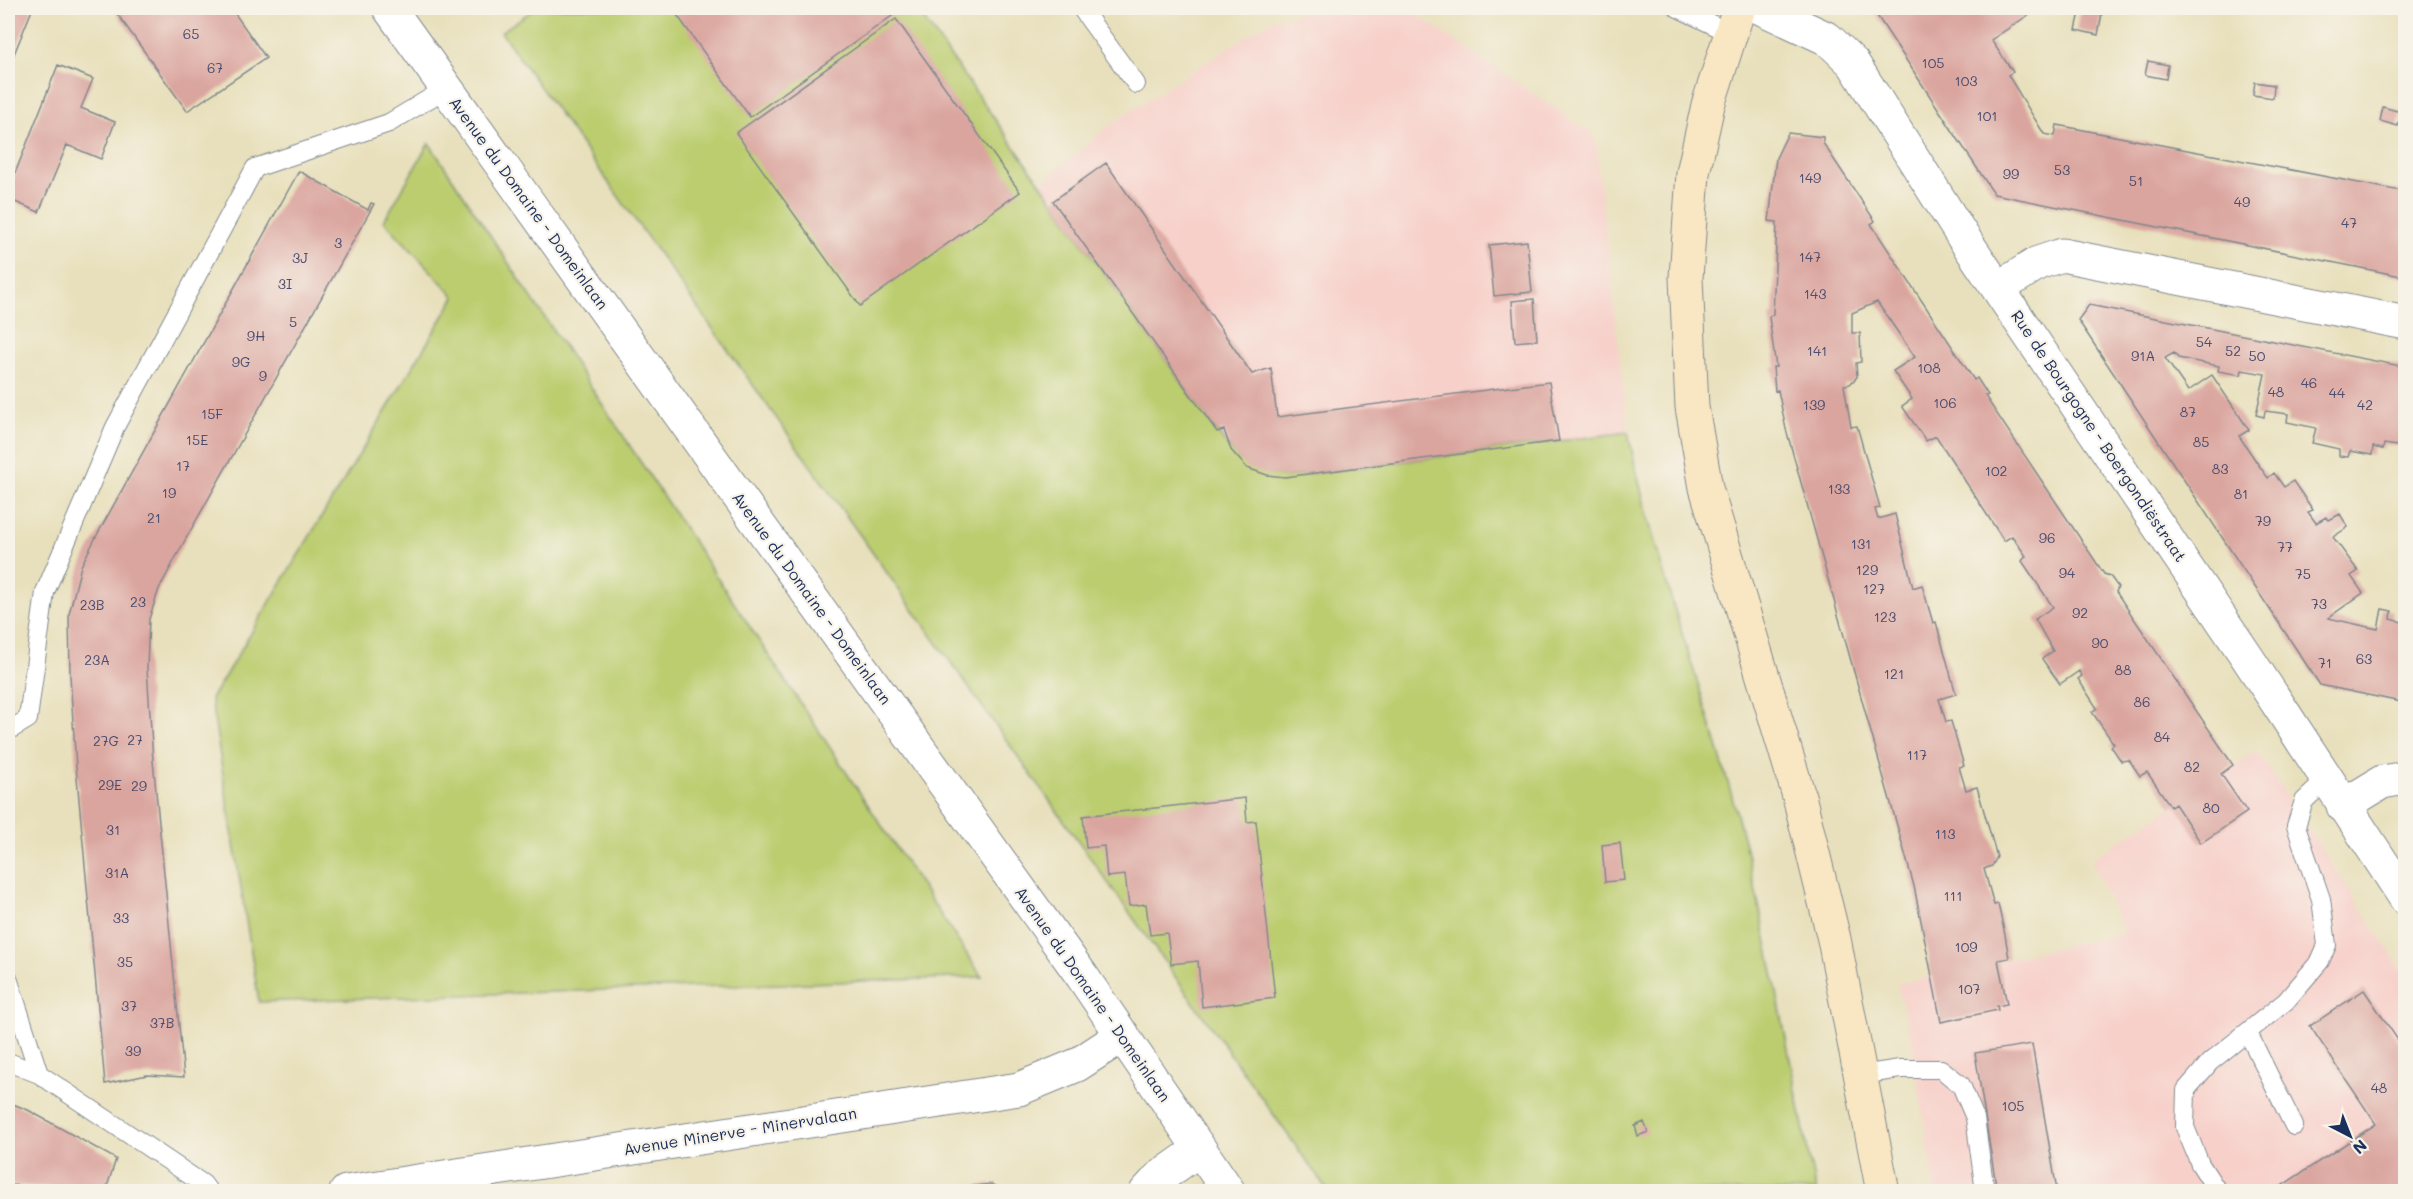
<svg xmlns="http://www.w3.org/2000/svg" width="2413" height="1199" font-family="Mali,sans-serif">
<rect width="100%" height="100%" fill="#f7f3e8"/>
<filter id="ink" filterUnits="userSpaceOnUse"><feTurbulence type="fractalNoise" baseFrequency=".0167" numOctaves="2"/><feDisplacementMap in="SourceGraphic" scale="12" xChannelSelector="R" yChannelSelector="G"/><feConvolveMatrix kernelMatrix="1 2 1 2 8 2 1 2 1" color-interpolation-filters="sRGB"/></filter>
<filter id="wash" filterUnits="userSpaceOnUse"><feTurbulence type="fractalNoise" baseFrequency=".008" numOctaves="4" result="noise"/><feDisplacementMap in="SourceGraphic" scale="24" xChannelSelector="R" yChannelSelector="G"/><feGaussianBlur stdDeviation="1.35" result="paint"/><feColorMatrix in="noise" values="0 0 0 0 0 0 0 0 0 0 0 0 0 0 0 0 0 1.4 0 .05"/><feComposite in="paint" operator="in"/></filter>
<g filter="url(#wash)">
<rect width="100%" height="100%" fill="#e8e0bc"/>
<path fill="#f7d0ca" d="M 1325,8 L 1407,8 L 1595,136 L 1628,432 L 1285,477 L 1267,475 L 1247,468 L 1217,432 L 1041,183 L 1114,122 L 1273,19 Z
M 2257,751 L 2405,975 L 2405,1191 L 1935,1191 L 1910,1032 L 1897,984 L 2124,933 L 2091,860 Z"/>
<path fill="#bccd70" stroke="#6c7e67" stroke-width="1.5" d="M 536,8 L 916,8 L 1217,432 C 1239,460 1247,473 1285,477 L 1628,432 C 1656,573 1710,706 1745,845 C 1773,959 1792,1077 1816,1191 L 1328,1191 L 501,32 Z
M 429,143 L 982,977 L 259,1002 L 211,699 L 455,297 L 384,221 Z"/>
<g id="blocks">
<path fill="#daa59f" d="M 8,8 L 32,10 L 8,69 Z
M 113,8 L 231,8 L 266,58 L 187,111 Z
M 672,8 L 903,8 L 750,117 Z
M 1872,8 L 2039,8 L 1991,40 L 2013,72 L 2008,75 L 2044,134 L 2055,136 L 2057,125 L 2406,192 L 2406,277 L 1994,194 Z
M 2081,8 L 2103,8 L 2098,35 L 2076,30 Z
M 896,19 L 1020,192 L 860,306 L 736,133 Z
M 2148,61 L 2168,65 L 2166,79 L 2145,75 Z
M 58,65 L 93,79 L 81,108 L 115,122 L 101,159 L 67,145 L 39,212 L 8,199 L 8,191 Z
M 2255,82 L 2274,85 L 2273,98 L 2253,95 Z
M 2383,107 L 2401,112 L 2398,126 L 2380,121 Z
M 1788,133 L 1823,137 L 1823,143 L 1875,221 L 1871,224 L 1974,380 L 1977,378 L 1988,395 L 1985,396 L 2104,574 L 2110,576 L 2118,587 L 2116,592 L 2233,765 L 2221,774 L 2247,812 L 2201,843 L 2175,804 L 2171,807 L 2147,772 L 2140,776 L 2129,760 L 2121,761 L 2111,746 L 2114,744 L 2092,712 L 2097,708 L 2078,679 L 2082,676 L 2079,671 L 2060,684 L 2042,659 L 2053,651 L 2035,619 L 2053,607 L 2022,561 L 2026,556 L 2012,536 L 2004,541 L 1936,436 L 1926,441 L 1902,406 L 1912,399 L 1893,371 L 1915,357 L 1877,302 L 1852,313 L 1852,333 L 1860,333 L 1861,362 L 1856,363 L 1857,377 L 1850,384 L 1844,385 L 1851,427 L 1857,426 L 1880,508 L 1875,509 L 1878,519 L 1895,514 L 1913,588 L 1922,585 L 1933,623 L 1936,622 L 1956,694 L 1939,699 L 1946,722 L 1951,721 L 1964,766 L 1959,767 L 1966,790 L 1977,787 L 1997,857 L 1992,866 L 1984,869 L 1994,905 L 1998,904 L 2005,935 L 2009,958 L 1998,960 L 2007,1004 L 1997,1006 L 1998,1010 L 1941,1022 L 1914,886 L 1786,429 L 1778,390 L 1775,391 L 1773,367 L 1776,367 L 1769,317 L 1773,314 L 1777,222 L 1769,221 L 1776,158 Z
M 1106,163 L 1252,374 L 1271,368 L 1277,417 L 1549,382 L 1559,441 L 1285,477 L 1267,475 L 1247,468 L 1231,450 L 1224,430 L 1217,432 L 1053,201 Z
M 299,171 L 368,210 L 371,203 L 374,204 L 183,544 L 159,589 L 149,619 L 147,668 L 153,761 L 184,1077 L 147,1075 L 105,1084 L 76,767 L 70,676 L 69,614 L 81,566 L 97,535 Z
M 1527,241 L 1532,292 L 1494,296 L 1489,245 Z
M 1534,299 L 1537,340 L 1515,342 L 1512,301 Z
M 2089,305 L 2406,367 L 2406,461 L 2402,460 L 2404,447 L 2384,444 L 2383,449 L 2373,447 L 2372,455 L 2350,451 L 2348,457 L 2339,456 L 2339,449 L 2312,443 L 2316,428 L 2287,422 L 2288,414 L 2265,411 L 2264,417 L 2256,415 L 2265,374 L 2242,370 L 2241,375 L 2218,371 L 2219,366 L 2178,358 L 2174,353 L 2165,358 L 2188,391 L 2212,375 L 2249,430 L 2239,436 L 2258,464 L 2268,478 L 2274,473 L 2284,487 L 2293,481 L 2313,510 L 2308,512 L 2316,523 L 2326,517 L 2329,520 L 2340,514 L 2348,527 L 2333,537 L 2358,571 L 2351,576 L 2363,593 L 2328,618 L 2378,629 L 2382,609 L 2392,611 L 2391,619 L 2406,623 L 2406,703 L 2320,685 L 2078,320 Z
M 1245,798 L 1247,822 L 1256,821 L 1275,998 L 1202,1007 L 1198,961 L 1171,964 L 1167,933 L 1150,935 L 1146,904 L 1129,906 L 1125,875 L 1107,877 L 1104,846 L 1086,848 L 1083,816 Z
M 1620,843 L 1624,880 L 1605,882 L 1602,845 Z
M 2364,990 L 2406,1052 L 2406,1189 L 2402,1191 L 2274,1191 L 2376,1124 L 2310,1026 Z
M 2032,1044 L 2057,1191 L 1997,1191 L 1975,1053 Z
M 8,1102 L 28,1110 L 116,1159 L 106,1190 L 8,1185 Z
M 1644,1122 L 1648,1132 L 1638,1136 L 1635,1126 Z
M 991,1184 L 1004,1191 L 940,1191 L 940,1190 Z"/>
</g>
</g>
<g filter="url(#ink)">
<use href="#blocks" fill-opacity="0" stroke="#82888d" stroke-width="1.5"/>
<g fill="none" stroke-linecap="round" stroke-linejoin="round">
<defs>
<path id="lane" d="M 1081,8 L 1136,84
M 1678,8 L 1730,33
M 8,731 L 28,719 L 45,592 L 115,427 L 255,168 L 389,123 L 447,88
M 8,978 L 39,1074 L 203,1184 L 209,1192
M 2248,1033 L 2294,1126
M 8,1062 L 39,1074
M 1861,1075 L 1900,1069 L 1941,1069 L 1961,1085 L 1975,1118 L 1985,1192
M 2218,1192 L 2200,1164 L 2185,1127 L 2186,1090 L 2210,1062 L 2286,1001 L 2320,961 L 2327,945 L 2321,899 L 2296,826 L 2304,801 L 2326,780"/>
<path id="street" d="M 389,8 L 1082,976 L 1229,1192
M 1761,8 L 1828,39 L 1853,63 L 1963,237 L 2247,657 L 2406,899
M 1999,288 L 2038,263 L 2062,255 L 2406,323
M 2343,806 L 2382,782 L 2406,778
M 346,1192 L 1019,1089 L 1077,1065 L 1123,1035
M 1146,1192 L 1159,1178 L 1200,1149"/>
<path id="secondary" d="M 1739,8 L 1708,105 L 1693,173 L 1686,278 L 1692,407 L 1706,488 L 1799,796 L 1834,939 L 1883,1192"/>
</defs>
<use href="#lane" stroke="#82888d" stroke-width="20"/>
<use href="#street" stroke="#82888d" stroke-width="35"/>
<use href="#secondary" stroke="#82888d" stroke-width="35"/>
<use href="#lane" stroke="#fff" stroke-width="18"/>
<use href="#street" stroke="#fff" stroke-width="33"/>
<use href="#secondary" stroke="#f9e7c3" stroke-width="33"/>
</g>
</g>
<g text-anchor="middle" stroke-width="4.5" stroke-linejoin="round" paint-order="stroke">
<g font-size="14" fill="#4b4c6e">
<text x="191" y="39">65</text>
<text x="1933" y="68">105</text>
<text x="215" y="73">67</text>
<text x="1966" y="86">103</text>
<text x="1987" y="121">101</text>
<text x="2062" y="175">53</text>
<text x="2011" y="179">99</text>
<text x="1810" y="183">149</text>
<text x="2136" y="186">51</text>
<text x="2242" y="207">49</text>
<text x="2349" y="228">47</text>
<text x="338" y="248">3</text>
<text x="1810" y="262">147</text>
<text x="300" y="263">3J</text>
<text x="285" y="289">3I</text>
<text x="1815" y="299">143</text>
<text x="293" y="327">5</text>
<text x="256" y="341">9H</text>
<text x="2204" y="347">54</text>
<text x="1817" y="356">141</text>
<text x="2233" y="356">52</text>
<text x="2143" y="361">91A</text>
<text x="2257" y="361">50</text>
<text x="241" y="367">9G</text>
<text x="1929" y="373">108</text>
<text x="263" y="381">9</text>
<text x="2309" y="388">46</text>
<text x="2276" y="397">48</text>
<text x="2337" y="398">44</text>
<text x="1945" y="408">106</text>
<text x="1814" y="410">139</text>
<text x="2365" y="410">42</text>
<text x="2188" y="417">87</text>
<text x="212" y="419">15F</text>
<text x="197" y="445">15E</text>
<text x="2201" y="447">85</text>
<text x="183" y="471">17</text>
<text x="2220" y="474">83</text>
<text x="1996" y="476">102</text>
<text x="1839" y="494">133</text>
<text x="169" y="498">19</text>
<text x="2241" y="499">81</text>
<text x="154" y="523">21</text>
<text x="2263" y="526">79</text>
<text x="2047" y="543">96</text>
<text x="1861" y="549">131</text>
<text x="2285" y="552">77</text>
<text x="1867" y="575">129</text>
<text x="2067" y="578">94</text>
<text x="2303" y="579">75</text>
<text x="1874" y="594">127</text>
<text x="138" y="607">23</text>
<text x="2319" y="609">73</text>
<text x="92" y="610">23B</text>
<text x="2080" y="618">92</text>
<text x="1885" y="622">123</text>
<text x="2100" y="648">90</text>
<text x="2364" y="664">63</text>
<text x="97" y="665">23A</text>
<text x="2325" y="668">71</text>
<text x="2123" y="675">88</text>
<text x="1894" y="679">121</text>
<text x="2142" y="707">86</text>
<text x="2162" y="742">84</text>
<text x="135" y="745">27</text>
<text x="106" y="746">27G</text>
<text x="1917" y="760">117</text>
<text x="2192" y="772">82</text>
<text x="110" y="790">29E</text>
<text x="139" y="791">29</text>
<text x="2211" y="813">80</text>
<text x="113" y="835">31</text>
<text x="1945" y="839">113</text>
<text x="117" y="878">31A</text>
<text x="1953" y="901">111</text>
<text x="121" y="923">33</text>
<text x="1966" y="952">109</text>
<text x="125" y="967">35</text>
<text x="1969" y="994">107</text>
<text x="129" y="1011">37</text>
<text x="162" y="1028">37B</text>
<text x="133" y="1056">39</text>
<text x="2379" y="1093">48</text>
<text x="2013" y="1111">105</text>
</g>
<g font-size="16" fill="#1b2f5e" stroke="#f7f3e8">
<text transform="translate(529 203) rotate(54)" y="6">Avenue du Domaine - Domeinlaan</text>
<text transform="translate(2099 436) rotate(56)" y="6">Rue de Bourgogne - Boergondiëstraat</text>
<text transform="translate(812 598) rotate(54)" y="6">Avenue du Domaine - Domeinlaan</text>
<text transform="translate(1093 994) rotate(55)" y="6">Avenue du Domaine - Domeinlaan</text>
<text transform="translate(740 1131) rotate(-9)" y="6">Avenue Minerve - Minervalaan</text>
</g>
</g>
<rect width="2413" height="1199" fill="none" stroke="#f7f3e8" stroke-width="30"/>
<g transform="translate(2350 1136) rotate(138)" stroke="#f7f3e8" stroke-width="4.5" paint-order="stroke">
<path d="M0-4.5L10 22L0 15L-10 22Z" fill="#1b2f5e"/>
<text y="-9" font-size="16" font-weight="bold" text-anchor="middle" fill="#1b2f5e">N</text>
</g>
</svg>
